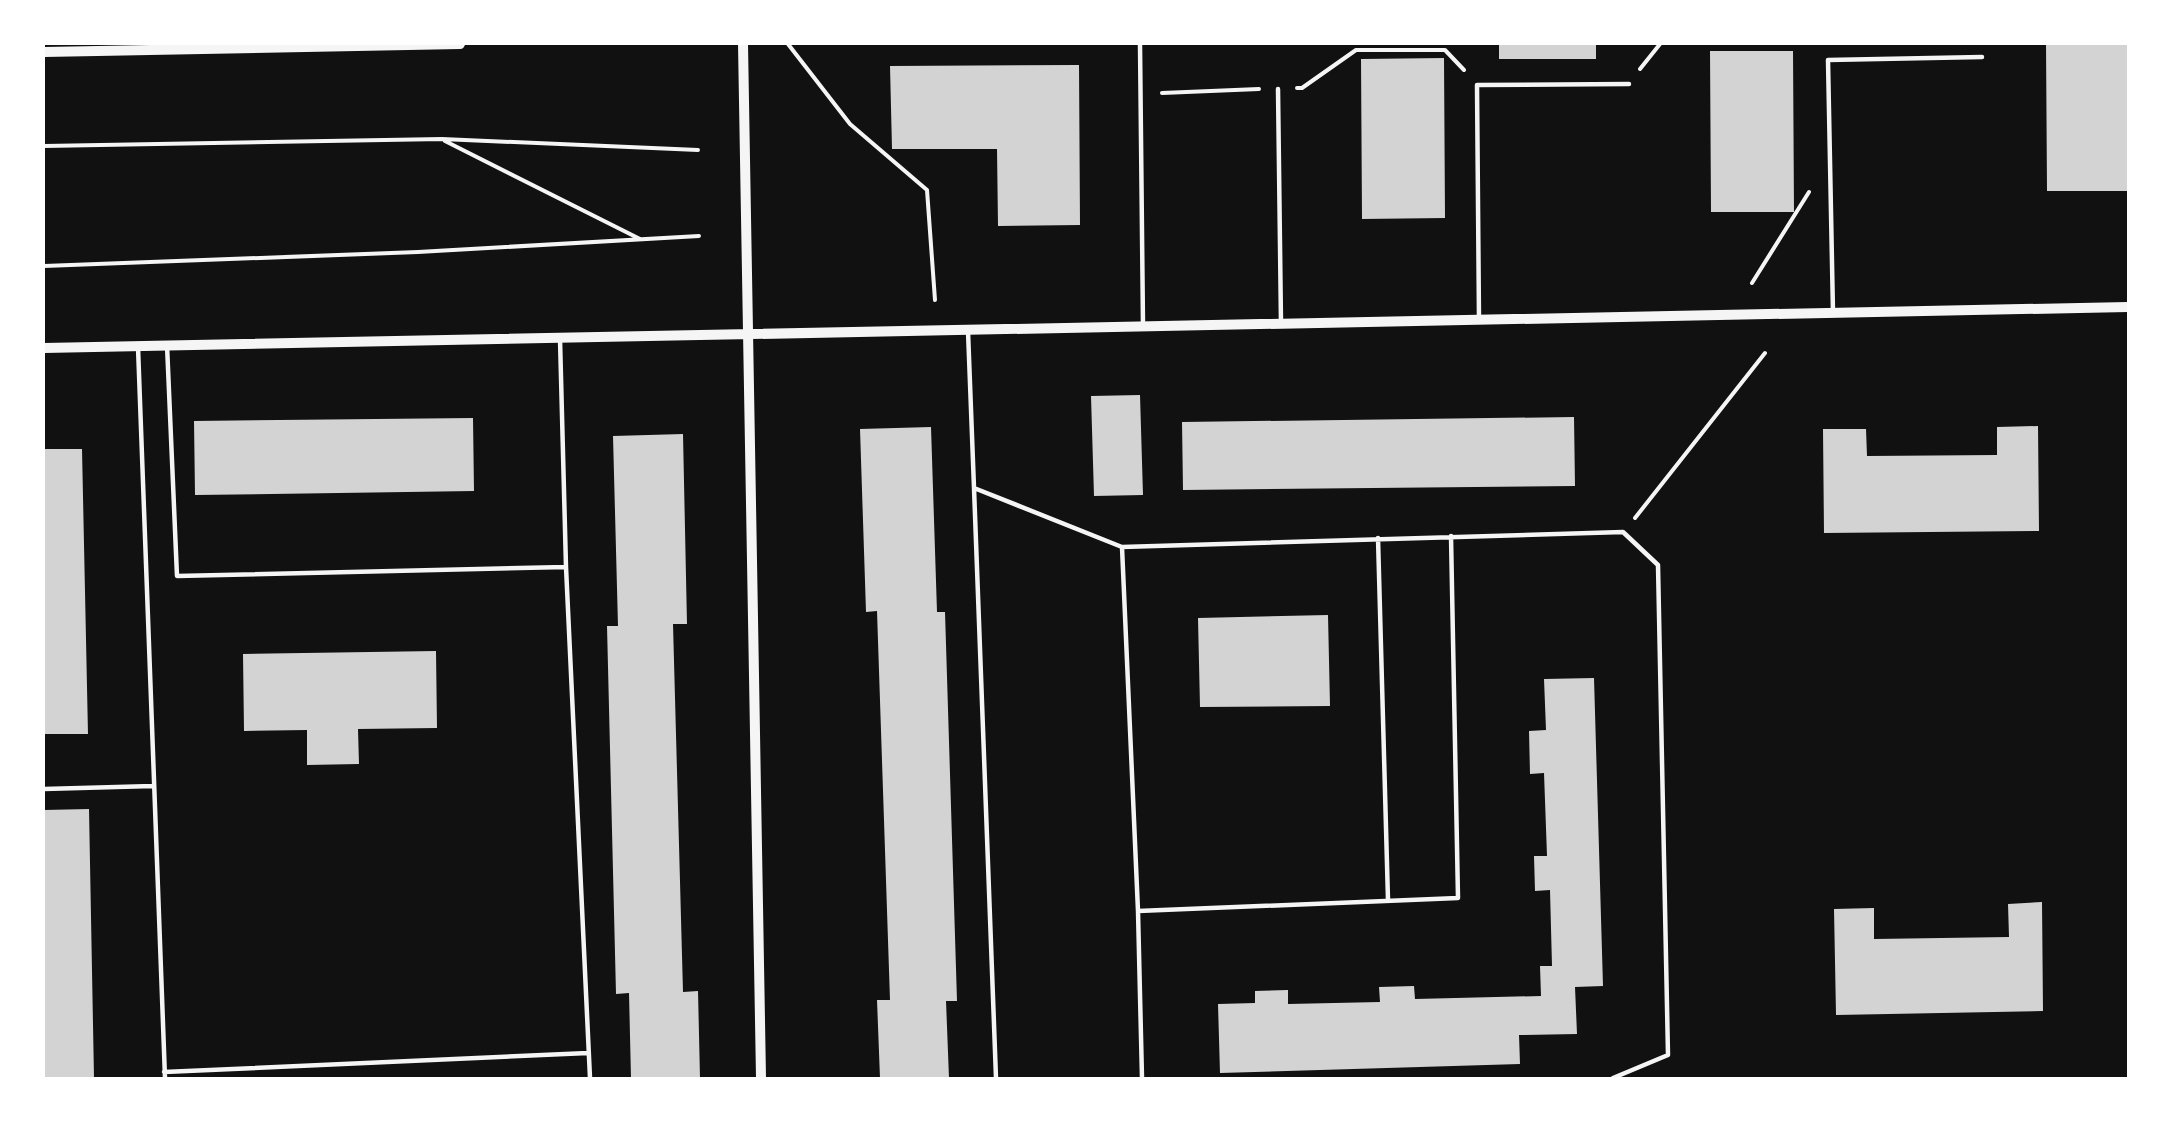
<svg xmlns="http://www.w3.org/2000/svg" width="2172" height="1122" font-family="'PT Sans Narrow',sans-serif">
<rect width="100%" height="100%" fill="#111"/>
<path fill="#d3d3d3" d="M 1499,44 L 1596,44 L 1596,59 L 1499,59 Z
M 2046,44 L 2128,44 L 2128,191 L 2047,191 Z
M 1710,51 L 1793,51 L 1794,212 L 1711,212 Z
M 1444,58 L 1445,218 L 1362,219 L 1361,59 Z
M 1079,65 L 1080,225 L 998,226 L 997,149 L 892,149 L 890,66 Z
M 1140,395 L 1143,495 L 1094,496 L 1091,396 Z
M 1574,417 L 1575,486 L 1183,490 L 1182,422 Z
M 473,418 L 474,491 L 195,495 L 194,421 Z
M 2038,426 L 2039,531 L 1824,533 L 1823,429 L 1866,429 L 1867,456 L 1997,455 L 1997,427 Z
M 931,427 L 937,612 L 945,612 L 957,1001 L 946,1001 L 949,1078 L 880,1078 L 877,1000 L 890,1000 L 877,611 L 866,612 L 860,429 Z
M 683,434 L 687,624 L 673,624 L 683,992 L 698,991 L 700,1078 L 631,1078 L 629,993 L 616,994 L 607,626 L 618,626 L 613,436 Z
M 44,449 L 82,449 L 88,734 L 44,734 Z
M 1328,615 L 1330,706 L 1200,707 L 1198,618 Z
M 436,651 L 437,728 L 358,729 L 359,764 L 307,765 L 307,730 L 244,731 L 243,654 Z
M 1594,678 L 1603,986 L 1575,987 L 1577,1034 L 1519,1035 L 1520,1064 L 1220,1073 L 1218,1004 L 1255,1003 L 1255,991 L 1288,990 L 1288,1004 L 1380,1002 L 1379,987 L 1414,986 L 1415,999 L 1541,996 L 1540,966 L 1552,966 L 1550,890 L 1535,891 L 1534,856 L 1547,856 L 1544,773 L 1530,774 L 1529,731 L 1546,730 L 1544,679 Z
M 89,809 L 94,1078 L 44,1078 L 44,810 Z
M 2042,902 L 2043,1011 L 1836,1015 L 1834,909 L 1874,908 L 1874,939 L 2009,937 L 2008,904 Z"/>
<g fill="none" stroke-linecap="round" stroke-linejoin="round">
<path stroke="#f5f5f5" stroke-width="4" d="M 788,44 L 850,124 L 927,190 L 935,300
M 1640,69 L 1660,44
M 1297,88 L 1302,88 L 1356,50 L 1445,50 L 1464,70
M 1162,93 L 1259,89
M 445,141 L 640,239
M 44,146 L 442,139 L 698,150
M 44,266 L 418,252 L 699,236
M 1752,283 L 1809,192
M 1635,518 L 1765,353"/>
<path stroke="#f5f5f5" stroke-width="4.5" d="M 1140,44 L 1143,326
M 1278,89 L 1281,323
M 1833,313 L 1828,60 L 1982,57
M 1479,320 L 1477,85 L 1629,84
M 968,331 L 974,488 L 1122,547 L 1623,532 L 1658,565 L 1668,1055 L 1613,1078
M 167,345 L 177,576 L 566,567 L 560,339
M 138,347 L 165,1078
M 974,488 L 996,1078
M 1378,538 L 1388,900
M 1122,547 L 1138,911 L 1142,1078
M 566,567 L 590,1078
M 44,789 L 153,786
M 1138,911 L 1458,898 L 1451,536
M 164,1072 L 588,1053"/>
<path stroke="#f5f5f5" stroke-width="10" d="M 743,44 L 761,1078
M 44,52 L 460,44
M 44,348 L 2128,307"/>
</g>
<rect width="2172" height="1122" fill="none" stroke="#ffffff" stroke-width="90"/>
</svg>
